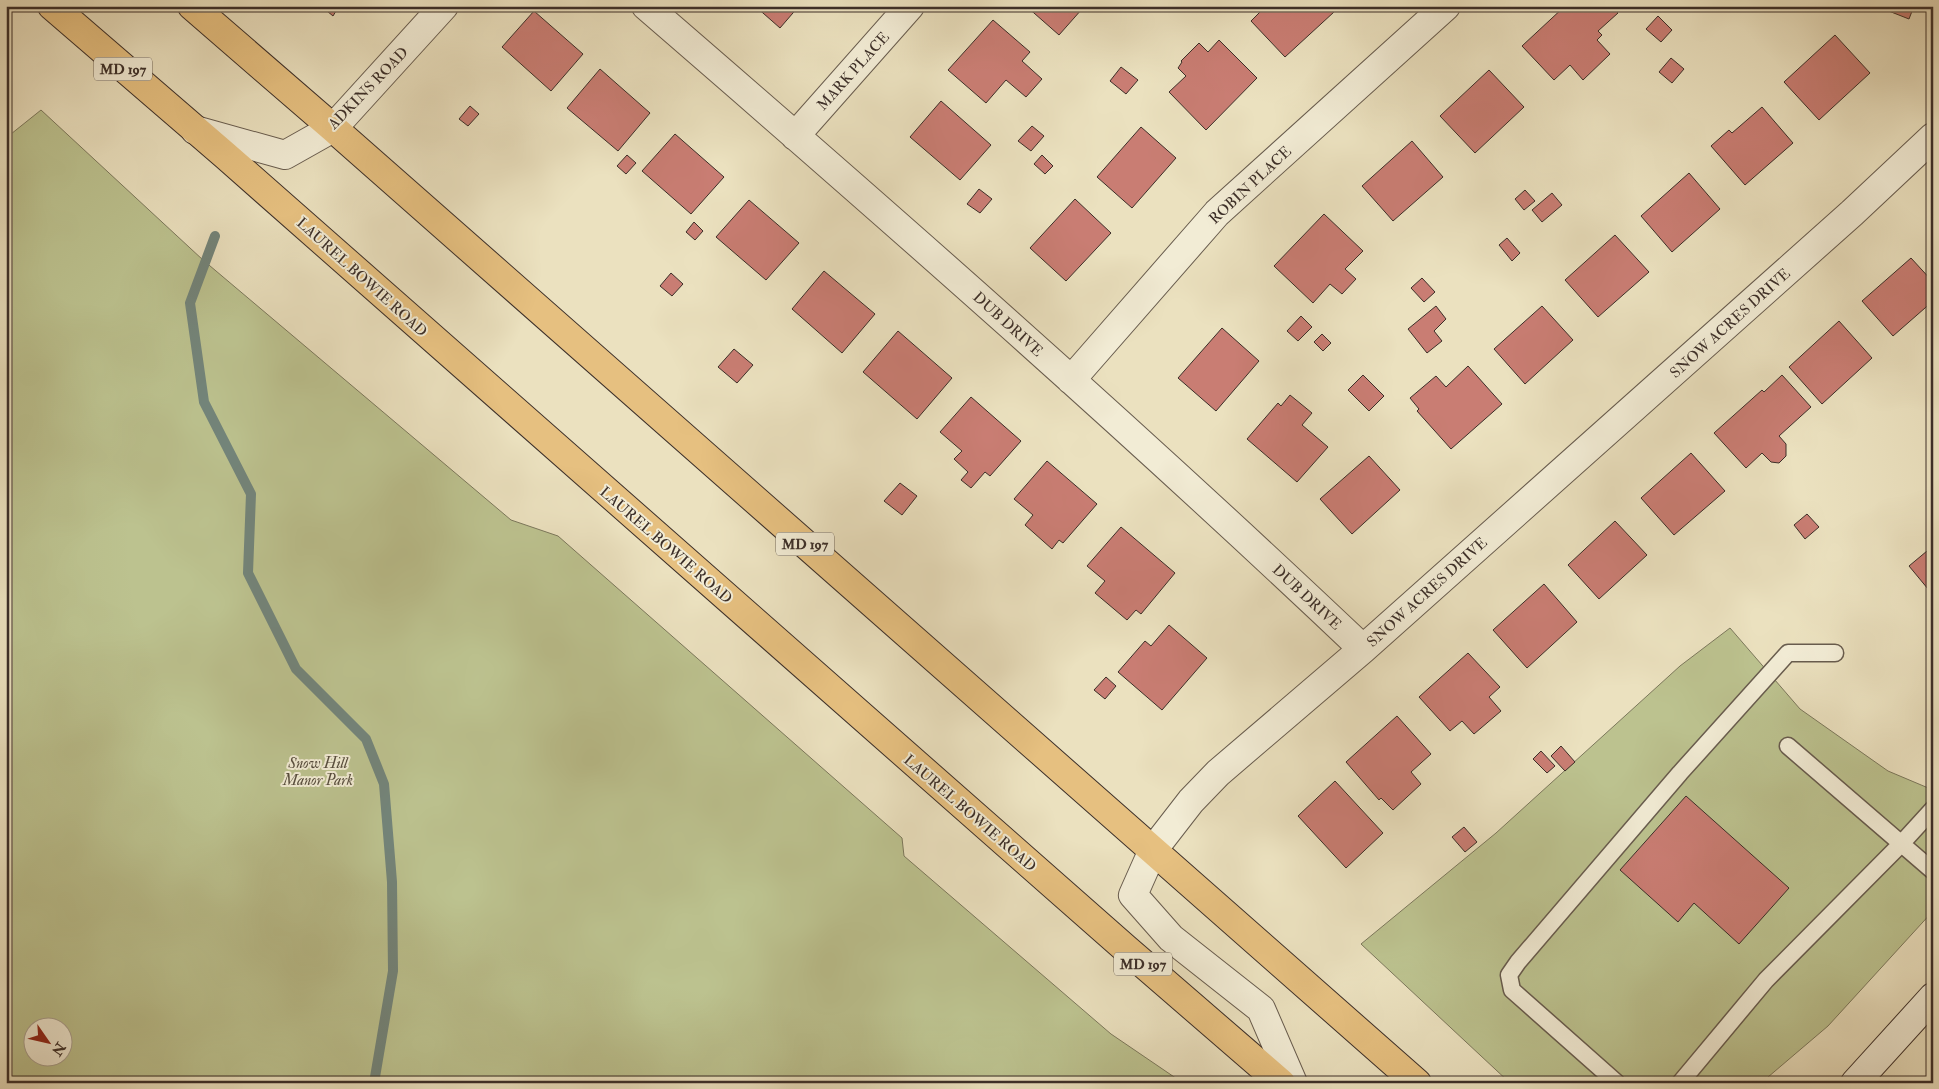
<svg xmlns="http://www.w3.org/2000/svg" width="1939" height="1089" font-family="'IM FELL Double Pica',serif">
<rect width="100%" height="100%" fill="#ebe1bf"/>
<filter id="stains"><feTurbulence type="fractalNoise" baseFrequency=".004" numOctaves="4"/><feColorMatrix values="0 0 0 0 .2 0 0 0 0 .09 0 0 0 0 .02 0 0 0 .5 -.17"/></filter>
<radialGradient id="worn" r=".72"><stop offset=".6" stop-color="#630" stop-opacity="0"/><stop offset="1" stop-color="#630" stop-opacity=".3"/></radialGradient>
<path fill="#bcc28f" stroke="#7c785c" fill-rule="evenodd" d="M 41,110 L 203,260 L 511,520 L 558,536 L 902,838 L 904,856 L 1111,1034 L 1183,1083 L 6,1083 L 6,138 ZM 32,1026 L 62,1026 L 62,1056 L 32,1056 Z
M 1730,628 L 1800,709 L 1888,771 L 1933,790 L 1933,911 L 1828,1026 L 1761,1083 L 1510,1083 L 1361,944 L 1496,833 L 1680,666 Z"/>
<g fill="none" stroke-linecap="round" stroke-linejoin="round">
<path stroke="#73857b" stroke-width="10" d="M 215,236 L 190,303 L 204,402 L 251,494 L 248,573 L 296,669 L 366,739 L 384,784 L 392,882 L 393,971 L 374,1083"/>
</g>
<path fill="#c97d73" stroke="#3c2f29" d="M 321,6 L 339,6 L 333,16 Z
M 755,6 L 799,6 L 780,28 Z
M 1026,6 L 1088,6 L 1084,10 L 1082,9 L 1059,35 Z
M 1266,6 L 1328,6 L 1334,12 L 1285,57 L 1251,21 Z
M 1565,6 L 1612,6 L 1618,13 L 1598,31 L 1602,35 L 1597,40 L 1610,54 L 1583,80 L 1570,65 L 1554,80 L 1522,46 Z
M 1876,6 L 1914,6 L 1909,19 Z
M 534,11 L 583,54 L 551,91 L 502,47 Z
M 1658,16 L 1672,30 L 1661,42 L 1646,29 Z
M 993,20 L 1030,52 L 1022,61 L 1042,79 L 1026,97 L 1006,80 L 986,103 L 948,70 Z
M 1835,35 L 1870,73 L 1819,120 L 1784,82 Z
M 1219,40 L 1257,78 L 1206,130 L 1169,92 L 1186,76 L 1178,68 L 1182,62 L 1181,61 L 1199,43 L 1208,52 Z
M 1671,58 L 1684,69 L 1672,83 L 1659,72 Z
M 1121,67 L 1138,80 L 1126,94 L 1110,81 Z
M 600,69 L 650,113 L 618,151 L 567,108 Z
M 1489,70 L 1524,107 L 1475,153 L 1440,116 Z
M 941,101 L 991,145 L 960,180 L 910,137 Z
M 470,106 L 479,114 L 468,126 L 459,119 Z
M 1762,107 L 1793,143 L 1745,185 L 1711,146 L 1729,130 L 1732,133 Z
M 1032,126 L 1044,136 L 1031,151 L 1018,141 Z
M 1141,127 L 1176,158 L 1132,208 L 1097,177 Z
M 675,134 L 724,177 L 691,214 L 642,171 Z
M 1412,141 L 1443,177 L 1393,221 L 1362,186 Z
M 627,155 L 636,163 L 626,174 L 617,166 Z
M 1042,155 L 1053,166 L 1045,174 L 1034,164 Z
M 1689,173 L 1720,209 L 1672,252 L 1641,216 Z
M 979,189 L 992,199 L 980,213 L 967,204 Z
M 1525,190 L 1535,201 L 1524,210 L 1515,199 Z
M 1552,193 L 1562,205 L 1542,222 L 1532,210 Z
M 1075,199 L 1111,233 L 1066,281 L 1030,248 Z
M 749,200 L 799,243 L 766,280 L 716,237 Z
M 1324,214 L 1363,251 L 1345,269 L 1356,279 L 1342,294 L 1330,284 L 1313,303 L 1274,266 Z
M 694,222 L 703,231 L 695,240 L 686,232 Z
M 1615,235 L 1649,272 L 1598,317 L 1565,280 Z
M 1507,238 L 1520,253 L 1512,261 L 1499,245 Z
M 1911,258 L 1933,282 L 1933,301 L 1893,336 L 1862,301 Z
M 824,271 L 875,314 L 842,353 L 792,309 Z
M 671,273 L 683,284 L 672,296 L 660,286 Z
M 1422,278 L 1435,292 L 1424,302 L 1411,288 Z
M 1436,306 L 1446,319 L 1434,331 L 1442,341 L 1427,353 L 1408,329 Z
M 1542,306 L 1573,340 L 1525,384 L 1494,349 Z
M 1301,316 L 1312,327 L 1298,341 L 1287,331 Z
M 1839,321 L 1872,358 L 1822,404 L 1789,367 Z
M 1222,328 L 1259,361 L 1216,411 L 1178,378 Z
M 898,331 L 952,378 L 917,419 L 863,372 Z
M 1322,334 L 1331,343 L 1323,351 L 1314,342 Z
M 734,349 L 753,365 L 737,383 L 718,367 Z
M 1468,366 L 1502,404 L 1451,449 L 1417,411 L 1419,409 L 1410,398 L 1436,376 L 1446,387 Z
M 1363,375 L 1384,396 L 1369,411 L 1348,390 Z
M 1782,375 L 1811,407 L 1779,436 L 1786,444 L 1786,456 L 1779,463 L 1771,462 L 1762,453 L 1746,468 L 1714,433 L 1762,390 L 1764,392 Z
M 1290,395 L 1312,413 L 1302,425 L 1328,447 L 1297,482 L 1247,439 L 1278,403 L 1281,406 Z
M 971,397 L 1021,441 L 990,476 L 985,472 L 971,488 L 961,480 L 968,472 L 954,459 L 962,451 L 940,432 Z
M 1691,453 L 1725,491 L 1674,535 L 1641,498 Z
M 1369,456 L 1400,490 L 1352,534 L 1320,499 Z
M 1047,461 L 1097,504 L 1063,543 L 1059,540 L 1052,549 L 1025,525 L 1033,515 L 1014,499 Z
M 900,483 L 917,496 L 902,515 L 884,501 Z
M 1807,514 L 1819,527 L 1805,539 L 1794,525 Z
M 1615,521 L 1647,555 L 1599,599 L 1568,565 Z
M 1121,527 L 1175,573 L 1141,614 L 1136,610 L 1127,620 L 1095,593 L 1105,581 L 1087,566 Z
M 1933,546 L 1933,595 L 1909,566 Z
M 1544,584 L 1577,622 L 1527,668 L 1493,630 Z
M 1169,625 L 1207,658 L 1162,710 L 1118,672 L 1145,641 L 1151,646 Z
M 1468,653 L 1500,687 L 1489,697 L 1501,711 L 1474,734 L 1462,721 L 1450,731 L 1419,697 Z
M 1106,677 L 1116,686 L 1105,699 L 1094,690 Z
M 1397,716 L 1431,754 L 1411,772 L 1421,784 L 1393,810 L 1381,798 L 1379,800 L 1346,762 Z
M 1561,746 L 1575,762 L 1565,771 L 1551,756 Z
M 1541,751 L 1555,766 L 1547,773 L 1533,759 Z
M 1335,781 L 1383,833 L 1346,868 L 1298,816 Z
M 1686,796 L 1789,888 L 1739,944 L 1694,903 L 1678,922 L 1620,870 Z
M 1464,827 L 1477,842 L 1465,852 L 1452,837 Z"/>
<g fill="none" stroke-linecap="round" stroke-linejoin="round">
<defs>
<path id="lane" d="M 1788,746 L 1933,871
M 1617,1083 L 1512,990 L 1509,975 L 1518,962 L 1680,773 L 1788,653 L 1835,653
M 1680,1083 L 1766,980 L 1901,844 L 1933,809"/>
<path id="street" d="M 646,6 C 889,216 1130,428 1363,649
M 195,130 L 285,155 L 333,128 L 444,6
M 795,136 L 910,6
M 1071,380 L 1217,213 L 1446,6
M 1293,1083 L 1261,1009 L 1171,938 L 1133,895 L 1153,850 L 1191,801 L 1218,773 L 1363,649 L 1852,213 L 1933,137"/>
<path id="secondary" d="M 1855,1083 L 1933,997"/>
<path id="primary" d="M 52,6 L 226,156 L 1125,948 L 1281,1083
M 192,6 L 333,128 L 1417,1083"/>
</defs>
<use href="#lane" stroke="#685c4e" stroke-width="19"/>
<use href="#street" stroke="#685c4e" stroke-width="30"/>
<use href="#secondary" stroke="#3c2f29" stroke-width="30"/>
<use href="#primary" stroke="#3c2f29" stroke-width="30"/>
<use href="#lane" stroke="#f2ecd5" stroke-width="16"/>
<use href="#street" stroke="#f2ecd5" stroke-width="28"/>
<use href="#secondary" stroke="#f2ecd5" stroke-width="28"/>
<use href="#primary" stroke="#e6c080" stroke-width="28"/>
</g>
<g text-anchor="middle" stroke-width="4" stroke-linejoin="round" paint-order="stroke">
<g fill="#f2ecd5" stroke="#73685d" stroke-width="1">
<rect x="94" y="57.5" width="58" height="23" rx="4"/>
<rect x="776" y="532.5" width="58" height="23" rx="4"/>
<rect x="1114" y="952.5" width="58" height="23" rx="4"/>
</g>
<g font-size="14" font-weight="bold" fill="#3c2f29">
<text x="123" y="74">MD 197</text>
<text x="805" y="549">MD 197</text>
<text x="1143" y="969">MD 197</text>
</g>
<g font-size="15" fill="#3c2f29" stroke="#f2ecd5">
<text transform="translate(853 71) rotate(-48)" y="5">MARK PLACE</text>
<text transform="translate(368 88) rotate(-46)" y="5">ADKINS ROAD</text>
<text transform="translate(1250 185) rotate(-43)" y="5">ROBIN PLACE</text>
<text transform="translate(362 277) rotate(42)" y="5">LAUREL BOWIE ROAD</text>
<text transform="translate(1730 323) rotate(-42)" y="5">SNOW ACRES DRIVE</text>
<text transform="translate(1008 324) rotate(42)" y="5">DUB DRIVE</text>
<text transform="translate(666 545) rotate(41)" y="5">LAUREL BOWIE ROAD</text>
<text transform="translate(1427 592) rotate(-42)" y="5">SNOW ACRES DRIVE</text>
<text transform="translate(1307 597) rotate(43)" y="5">DUB DRIVE</text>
<text transform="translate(970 813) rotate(41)" y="5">LAUREL BOWIE ROAD</text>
</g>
<g font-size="15" font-style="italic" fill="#564c3d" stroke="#f2ecd5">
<text x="318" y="768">Snow Hill<tspan x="318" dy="17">Manor Park</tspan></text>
</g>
</g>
<rect width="1939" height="1089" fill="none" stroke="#ebe1bf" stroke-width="25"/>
<rect x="8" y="8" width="1924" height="1074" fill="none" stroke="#3c2f29" stroke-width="2.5"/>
<rect x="12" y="12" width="1914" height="1064" fill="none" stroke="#3c2f29"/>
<g transform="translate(48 1042) rotate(124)"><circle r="24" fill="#f2ecd5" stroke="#a9a090"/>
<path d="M0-4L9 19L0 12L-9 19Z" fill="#8f2418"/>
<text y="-8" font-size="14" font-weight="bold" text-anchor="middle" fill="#3c2f29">N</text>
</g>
<rect width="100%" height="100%" filter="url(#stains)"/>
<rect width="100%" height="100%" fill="url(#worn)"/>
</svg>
